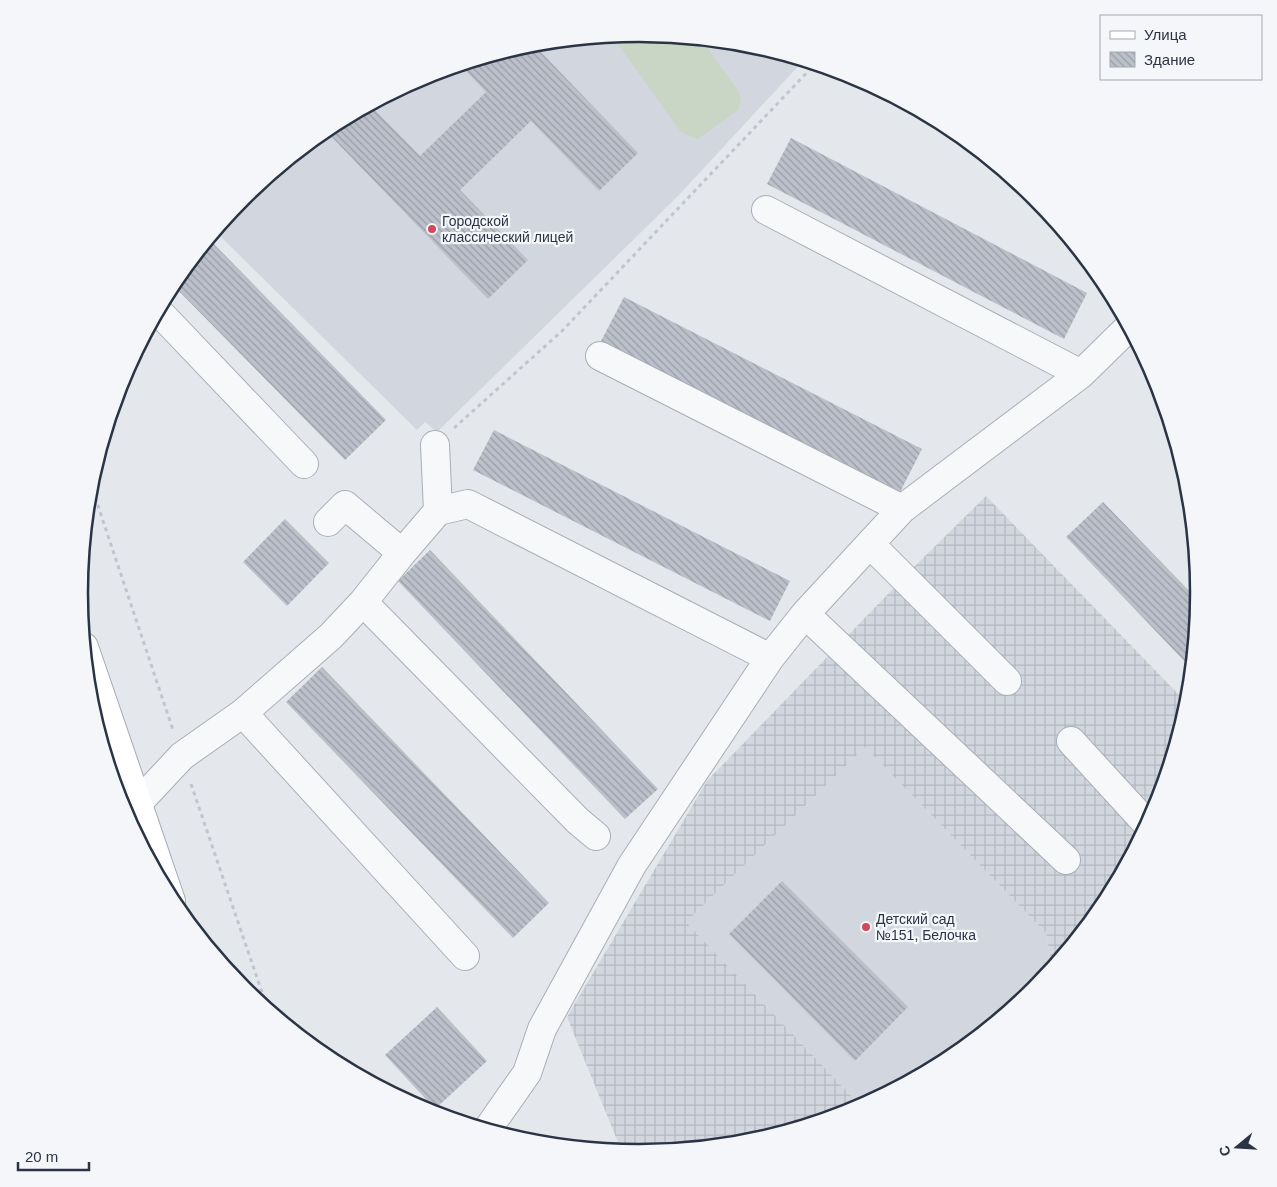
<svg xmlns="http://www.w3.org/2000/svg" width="1277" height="1187" font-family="Arial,sans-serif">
<defs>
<pattern id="industrial-grid" width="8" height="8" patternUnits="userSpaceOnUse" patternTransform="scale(1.25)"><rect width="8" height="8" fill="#d2d6de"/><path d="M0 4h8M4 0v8" fill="none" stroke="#b4b8c0"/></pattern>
<pattern id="building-back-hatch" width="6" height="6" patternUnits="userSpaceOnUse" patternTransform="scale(1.25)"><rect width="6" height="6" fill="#bbc0ca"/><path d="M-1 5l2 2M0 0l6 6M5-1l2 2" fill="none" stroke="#989da6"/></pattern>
</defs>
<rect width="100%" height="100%" fill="#e4e7ec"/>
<path fill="#d2d6de" d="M 639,34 L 748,45 L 803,61 L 678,196 L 437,432 L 425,422 L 417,430 L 218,234 L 221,224 L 243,197 L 328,128 L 425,76 L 530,44 Z
M 865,747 L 1046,933 L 1052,968 L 1034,990 L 949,1059 L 861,1106 L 686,922 Z"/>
<path fill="url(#industrial-grid)" d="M 986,496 L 1187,703 L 1156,808 L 1104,905 L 1052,968 L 1046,933 L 865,747 L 686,922 L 861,1106 L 852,1111 L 747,1143 L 638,1153 L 622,1152 L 567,1017 L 707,781 L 918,563 Z"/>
<path fill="#c9d6c5" d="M 639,34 L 702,40 L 739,92 L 741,101 L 738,110 L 698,139 L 681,132 L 615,40 L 614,36 Z"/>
<path fill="url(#building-back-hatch)" d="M 533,44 L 638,153 L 599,191 L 531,121 L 460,190 L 528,260 L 488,299 L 325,130 L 370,105 L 420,156 L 486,92 L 460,65 Z
M 791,138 L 1087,293 L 1064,339 L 767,184 Z
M 209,239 L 386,420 L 345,460 L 172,284 Z
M 624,297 L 922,449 L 898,496 L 600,343 Z
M 494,430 L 790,581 L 770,621 L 473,470 Z
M 1103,502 L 1198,600 L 1191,668 L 1066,537 Z
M 285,519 L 329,563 L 287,606 L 243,562 Z
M 430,550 L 658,789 L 625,819 L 398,581 Z
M 322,667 L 549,903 L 513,938 L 286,702 Z
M 782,881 L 908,1007 L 855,1061 L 729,934 Z
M 437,1007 L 487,1061 L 435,1109 L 385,1055 Z"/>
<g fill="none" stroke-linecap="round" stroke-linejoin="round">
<defs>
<path id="minor" d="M 766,210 L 1081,374
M 158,311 L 304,464
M 600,356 L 902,509
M 438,511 L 468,504 L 770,658
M 870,544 L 1007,681
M 402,553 L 438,511 L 435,445
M 363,602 L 578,821 L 596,836
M 805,614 L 1066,860
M 243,713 L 465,956
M 1071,741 L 1147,824
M 138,803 L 182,756 L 243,713 L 331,636 L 363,602 L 402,553 L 345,505 L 328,522
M 487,1130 L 527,1073 L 542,1029 L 632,865 L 770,658 L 805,614 L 902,509 L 1081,374 L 1128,328"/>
<path id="major" d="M 84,647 L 171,901"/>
</defs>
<use href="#minor" stroke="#a9aeb7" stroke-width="30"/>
<use href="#major" stroke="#a3abb8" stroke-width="30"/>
<path stroke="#c2c5cb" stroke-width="3" stroke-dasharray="4 4" stroke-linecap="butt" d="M 454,428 L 562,331 L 814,65
M 90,482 L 173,730
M 191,784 L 268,1010"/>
<use href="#minor" stroke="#f7f8fa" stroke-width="28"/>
<use href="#major" stroke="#fff" stroke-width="28"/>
</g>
<g fill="#d1495b" stroke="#f4f6f9" stroke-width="2">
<circle cx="432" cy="229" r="5"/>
<circle cx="866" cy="927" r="5"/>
</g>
<g text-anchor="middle" stroke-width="4.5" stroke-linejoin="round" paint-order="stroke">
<g font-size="14" fill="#2b3445" stroke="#f4f6f9" text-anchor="start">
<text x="442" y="226">Городской<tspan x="442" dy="16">классический лицей</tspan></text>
<text x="876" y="924">Детский сад<tspan x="876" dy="16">№151, Белочка</tspan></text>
</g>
</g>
<path d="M0 0H1277V1187H0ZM88 593a551 551 0 1 1 1102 0a551 551 0 1 1-1102 0Z" fill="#f4f6f9" fill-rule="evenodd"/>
<path fill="none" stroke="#2b3445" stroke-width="2.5" d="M88 593a551 551 0 1 1 1102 0a551 551 0 1 1-1102 0Z"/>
<rect x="1100" y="15" width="162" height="65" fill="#f4f6f9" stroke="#a4a8b1"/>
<rect x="1110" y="31" width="25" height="8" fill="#ffffff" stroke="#a4a8b1"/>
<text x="1144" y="40" font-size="15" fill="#2b3445">Улица</text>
<rect x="1110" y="52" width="25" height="15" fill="url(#building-back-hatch)" stroke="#a4a8b1"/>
<text x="1144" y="65" font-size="15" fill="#2b3445">Здание</text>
<g transform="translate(1237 1147) rotate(252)" stroke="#f4f6f9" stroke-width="4" paint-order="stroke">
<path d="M0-4L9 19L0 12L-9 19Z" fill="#2b3445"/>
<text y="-8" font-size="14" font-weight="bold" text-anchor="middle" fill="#2b3445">С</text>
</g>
<path d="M18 1162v8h71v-8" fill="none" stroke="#2b3445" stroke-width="2.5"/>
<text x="25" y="1162" font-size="15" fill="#2b3445" stroke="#f4f6f9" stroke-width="4" paint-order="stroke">20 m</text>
</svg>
